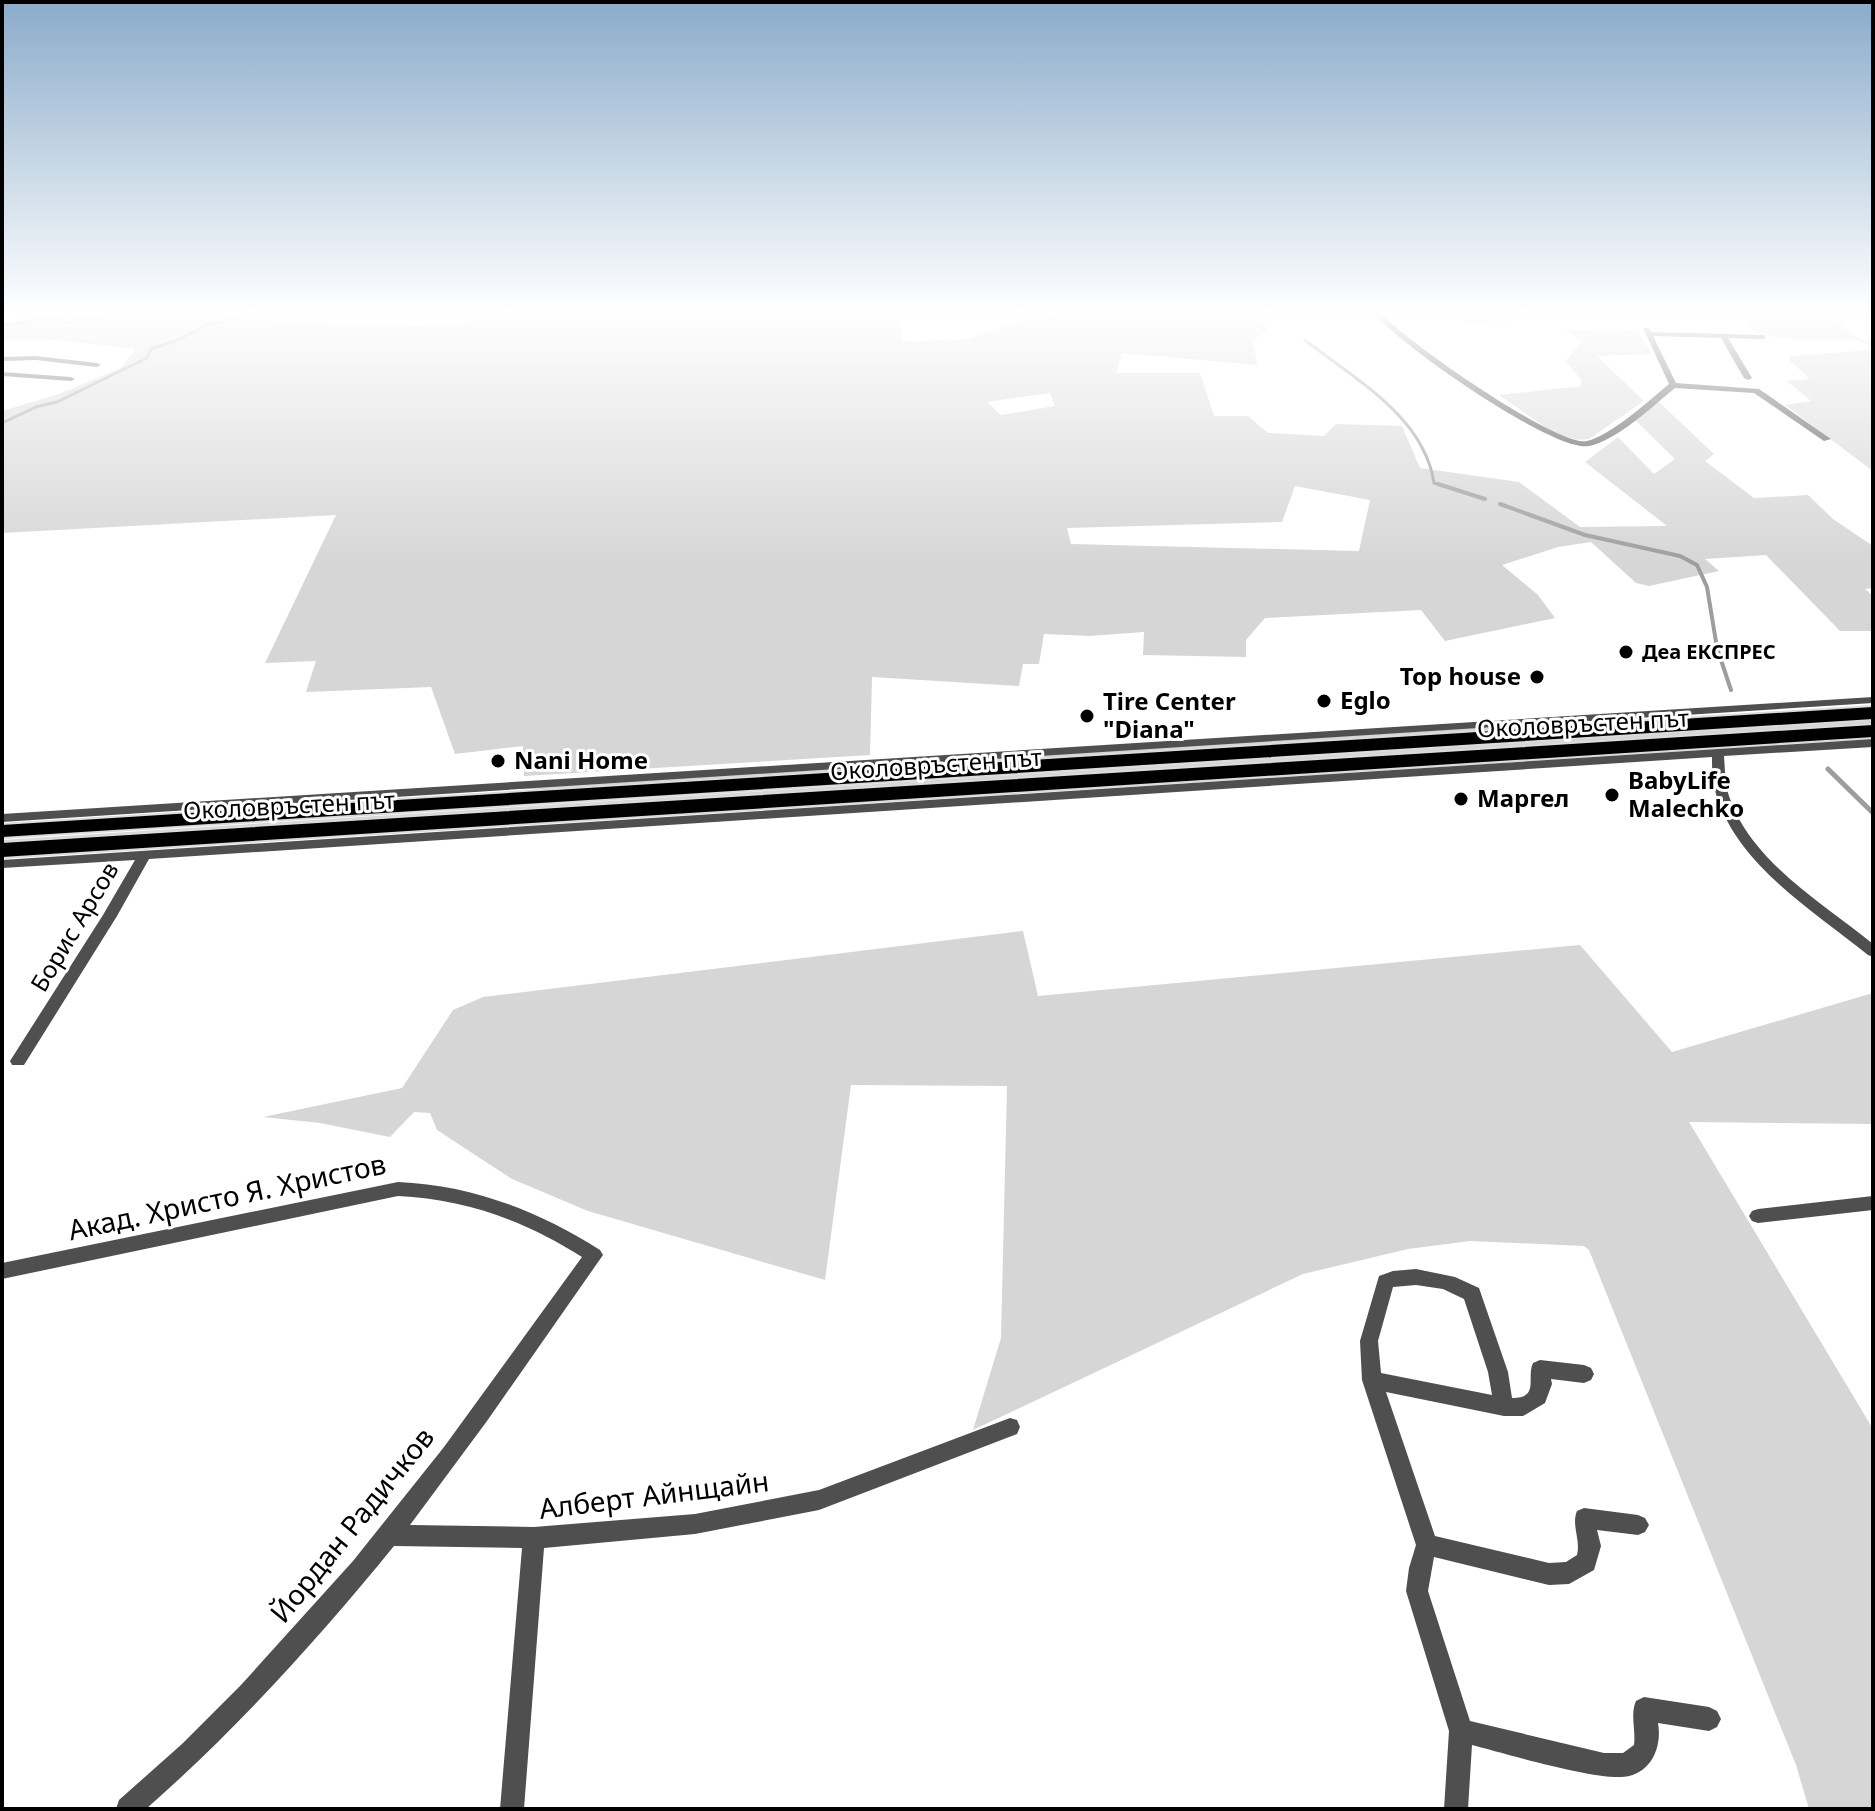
<svg xmlns="http://www.w3.org/2000/svg" width="1875" height="1811" font-family="'Noto Sans',sans-serif">
<rect width="100%" height="100%" fill="#fff"/>
<path fill="#d6d6d6" fill-rule="evenodd" d="M 59,311 L 289,311 L 270,321 L 458,327 L 481,311 L 900,311 L 902,342 L 969,339 L 1011,323 L 1080,311 L 1253,311 L 1268,330 L 1253,340 L 1257,365 L 1122,353 L 1116,373 L 1200,373 L 1214,416 L 1248,416 L 1268,433 L 1324,436 L 1336,424 L 1402,426 L 1420,468 L 1519,482 L 1580,527 L 1667,526 L 1585,462 L 1618,437 L 1654,474 L 1675,459 L 1635,420 L 1658,401 L 1714,454 L 1705,461 L 1754,498 L 1808,495 L 1833,519 L 1873,546 L 1873,588 L 1865,589 L 1873,596 L 1873,631 L 1840,631 L 1766,555 L 1705,559 L 1719,571 L 1649,586 L 1636,583 L 1591,542 L 1558,547 L 1502,565 L 1538,595 L 1555,618 L 1445,641 L 1421,610 L 1265,618 L 1246,640 L 1246,657 L 1143,655 L 1144,632 L 1089,636 L 1044,634 L 1039,664 L 1023,664 L 1019,686 L 872,677 L 870,755 L 524,776 L 523,746 L 455,754 L 431,687 L 306,692 L 316,661 L 265,663 L 336,515 L 2,533 L 2,411 L 59,394 L 121,368 L 136,349 L 56,340 L 2,341 L 2,323 L 60,315 ZM 1050,393 L 1055,406 L 1001,415 L 987,402 ZM 1295,486 L 1370,500 L 1359,551 L 1071,544 L 1067,528 L 1282,522 Z
M 1506,311 L 1514,324 L 1509,326 L 1465,325 L 1461,311 Z
M 1732,312 L 1825,313 L 1861,340 L 1873,341 L 1873,348 L 1855,339 L 1789,339 L 1758,334 Z
M 1562,329 L 1637,331 L 1652,354 L 1597,356 L 1644,401 L 1589,439 L 1578,440 L 1552,432 L 1499,395 L 1581,386 L 1581,380 L 1566,361 L 1581,342 L 1571,332 Z
M 1873,350 L 1873,471 L 1785,405 L 1811,401 L 1787,381 L 1810,379 L 1790,361 L 1789,356 Z
M 1873,720 L 1873,724 L 2,843 L 2,840 Z
M 1555,723 L 1498,730 L 564,789 L 489,789 Z
M 1588,757 L 680,815 L 738,808 L 1511,759 Z
M 1023,931 L 1038,996 L 1580,945 L 1672,1052 L 1873,993 L 1873,1124 L 1689,1122 L 1873,1429 L 1873,1809 L 1809,1809 L 1796,1765 L 1589,1250 L 1584,1246 L 1470,1241 L 1408,1249 L 1303,1274 L 973,1430 L 1001,1338 L 1007,1086 L 851,1085 L 825,1280 L 588,1211 L 512,1179 L 437,1130 L 430,1113 L 414,1112 L 390,1137 L 320,1123 L 263,1117 L 402,1088 L 453,1010 L 483,997 Z"/>
<g fill="none" stroke-linecap="round" stroke-linejoin="round">
<path stroke="#9d9d9d" stroke-width="3" d="M 2,325 L 58,318 L 61,322 L 70,322 L 124,311
M 1305,340 C 1354,379 1424,416 1434,483 L 1444,486
M 2,423 L 36,407 L 57,402 L 147,358 L 151,349 L 181,339 L 204,326 L 268,311"/>
<path stroke="#9d9d9d" stroke-width="4" d="M 1438,484 L 1485,499
M 1500,504 L 1585,535 L 1680,556 L 1697,565 L 1707,587 L 1717,648 L 1731,690"/>
<path stroke="#9d9d9d" stroke-width="5" d="M 1828,769 L 1873,813"/>
<defs>
<path id="trunk" d="M 1873,707 L 1873,719 L 2,837 L 2,825 Z
M 1873,725 L 1873,737 L 2,857 L 2,843 Z"/>
</defs>
<use href="#trunk" stroke="#dbdbdb" stroke-width="4"/>
<path fill="#4f4f4f" fill-rule="evenodd" d="M 1372,311 L 1379,311 C 1400,338 1559,448 1587,441 C 1610,436 1650,400 1669,384 L 1643,328 L 1649,328 L 1651,332 L 1765,335 L 1765,339 L 1762,339 L 1728,338 L 1752,378 L 1748,380 L 1744,378 L 1721,338 L 1653,336 L 1676,383 L 1759,389 L 1831,439 L 1824,441 L 1754,393 L 1675,388 C 1653,406 1616,441 1589,446 C 1554,453 1395,342 1372,311 Z
M 1837,311 L 1873,311 L 1873,315 L 1840,313 Z
M 36,356 L 97,363 L 101,365 L 97,367 L 36,360 L 2,361 L 2,357 Z
M 2,372 L 71,377 L 75,379 L 71,381 L 2,376 Z
M 1873,697 L 1873,703 L 2,822 L 2,814 Z
M 1873,739 L 1873,747 L 1724,756 C 1725,769 1725,782 1728,793 C 1749,861 1822,902 1873,944 L 1873,957 L 1868,955 C 1813,910 1738,866 1716,794 C 1712,782 1712,769 1712,757 L 149,859 L 117,916 L 24,1065 L 12,1065 L 10,1061 L 103,915 L 135,860 L 2,868 L 2,860 Z
M 398,1182 C 472,1185 538,1211 600,1250 L 603,1255 L 487,1421 L 410,1525 L 534,1527 L 695,1514 L 819,1490 L 1010,1418 L 1017,1420 L 1020,1427 L 1017,1434 L 819,1510 L 695,1534 L 544,1548 L 524,1809 L 500,1809 L 522,1548 L 394,1546 C 318,1639 237,1729 146,1809 L 116,1809 L 119,1800 L 182,1744 L 241,1685 L 353,1561 L 444,1447 L 582,1257 C 526,1221 465,1199 398,1196 L 2,1279 L 2,1263 Z
M 1873,1196 L 1873,1210 L 1758,1223 L 1752,1221 L 1749,1216 L 1752,1211 L 1758,1209 Z
M 1416,1269 L 1455,1277 L 1479,1288 L 1508,1372 L 1512,1398 C 1540,1398 1526,1378 1533,1363 L 1540,1360 L 1584,1365 L 1591,1368 L 1594,1374 L 1591,1380 L 1584,1383 L 1551,1379 L 1552,1384 L 1545,1403 L 1523,1416 L 1504,1416 L 1386,1392 L 1435,1536 L 1549,1563 L 1566,1562 L 1577,1555 C 1581,1540 1571,1525 1577,1511 L 1584,1508 L 1638,1515 L 1645,1518 L 1649,1525 L 1645,1532 L 1638,1535 L 1597,1530 L 1601,1546 L 1594,1570 L 1569,1584 L 1549,1585 L 1434,1557 L 1428,1591 L 1470,1721 L 1604,1753 L 1623,1753 L 1634,1745 C 1636,1730 1630,1714 1636,1701 L 1644,1697 L 1709,1707 L 1717,1711 L 1721,1719 L 1717,1727 L 1709,1731 L 1658,1723 C 1662,1745 1653,1770 1629,1776 C 1602,1783 1504,1753 1472,1745 L 1468,1809 L 1444,1809 L 1449,1731 L 1406,1591 L 1409,1568 L 1416,1545 L 1362,1380 L 1360,1341 L 1379,1276 L 1393,1271 ZM 1416,1285 L 1443,1289 L 1464,1299 L 1488,1372 L 1492,1395 L 1381,1373 L 1378,1341 L 1393,1287 Z"/>
<use href="#trunk" fill="#000" fill-rule="evenodd"/>
</g>
<linearGradient id="sky" x2="0" y2="1"><stop stop-color="#8aabca"/><stop offset="0.55" stop-color="#fff"/><stop offset="1" stop-color="#fff" stop-opacity="0"/></linearGradient>
<rect width="1875" height="565" fill="url(#sky)"/>
<g fill="#000" stroke="#fff" stroke-width="3">
<circle cx="1626" cy="652" r="8"/>
<circle cx="1537" cy="677" r="8"/>
<circle cx="1324" cy="701" r="8"/>
<circle cx="1087" cy="716" r="8"/>
<circle cx="498" cy="761" r="8"/>
<circle cx="1612" cy="795" r="8"/>
<circle cx="1461" cy="799" r="8"/>
</g>
<g text-anchor="middle" stroke-width="6" stroke-linejoin="round" paint-order="stroke">
<g font-size="20" font-weight="bold" fill="#000" stroke="#fff" text-anchor="start">
<text x="1642" y="659">Деа ЕКСПРЕС</text>
</g>
<g font-size="24" font-weight="bold" fill="#000" stroke="#fff" text-anchor="start">
<text x="1521" y="685" text-anchor="end">Top house</text>
<text x="1340" y="709">Eglo</text>
<text x="1103" y="710">Tire Center<tspan x="1103" dy="28">"Diana"</tspan></text>
<text x="514" y="769">Nani Home</text>
<text x="1628" y="789">BabyLife<tspan x="1628" dy="28">Malechko</tspan></text>
<text x="1477" y="807">Маргел</text>
</g>
<g font-size="24" fill="#000" stroke="#fff">
<text transform="translate(1583 724) rotate(-3)" y="8">Околовръстен път</text>
<text transform="translate(936 765) rotate(-4)" y="8">Околовръстен път</text>
<text transform="translate(289 806) rotate(-3)" y="8">Околовръстен път</text>
<text transform="translate(75 927) rotate(-59)" y="8">Борис Арсов</text>
</g>
<g font-size="28" fill="#000" stroke="#fff">
<text transform="translate(227 1197) rotate(-12)" y="10">Акад. Христо Я. Христов</text>
<text transform="translate(654 1495) rotate(-7)" y="10">Алберт Айнщайн</text>
<text transform="translate(352 1525) rotate(-51)" y="10">Йордан Радичков</text>
</g>
</g>
<rect width="1875" height="1811" fill="none" stroke="#000000" stroke-width="8"/>
</svg>
